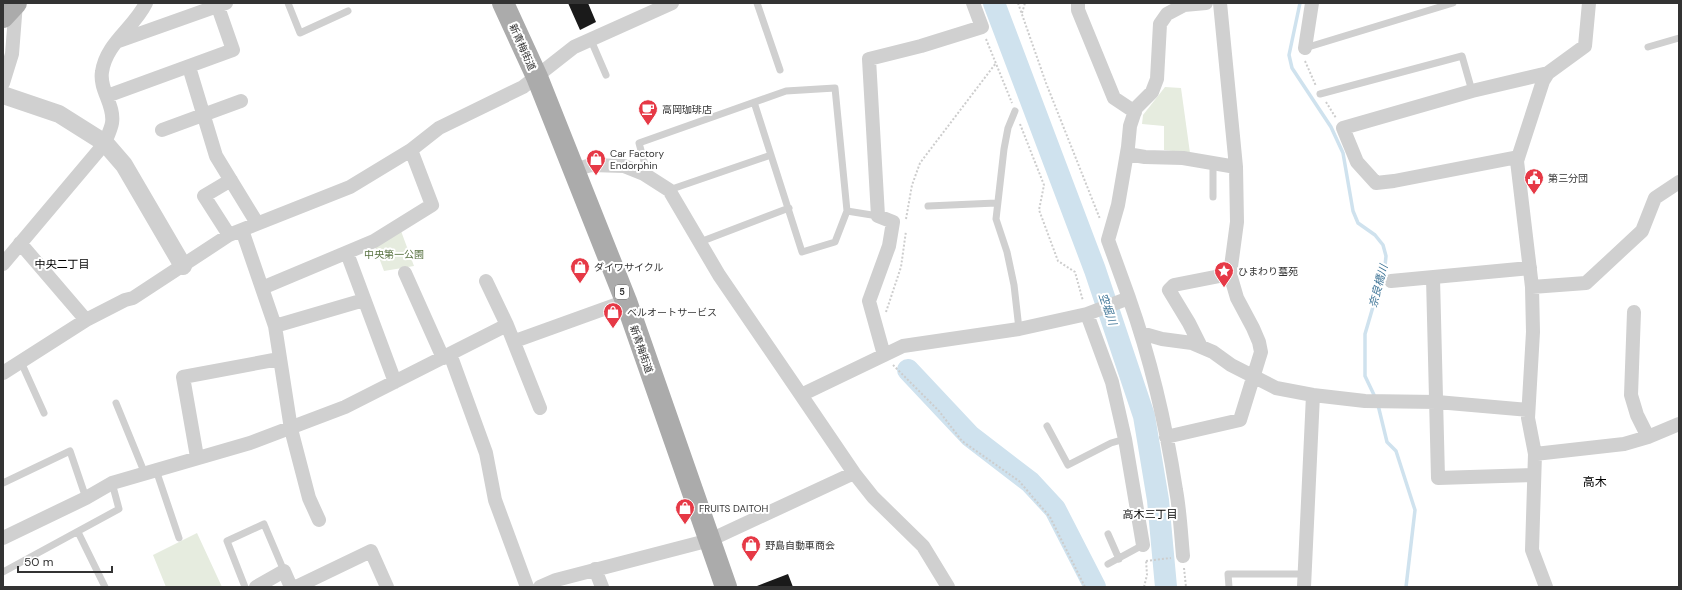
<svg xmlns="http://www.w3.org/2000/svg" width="1682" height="590" font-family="'DM Sans','Noto Sans JP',sans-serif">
<rect width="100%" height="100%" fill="#fff"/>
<path fill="#e6ecdf" d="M 1165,87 L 1181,88 L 1190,153 L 1164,150 L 1164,126 L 1142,124 L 1143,115 Z
M 401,231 L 414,266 L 384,271 L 375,247 Z
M 197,533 L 222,587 L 166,587 L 153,555 Z"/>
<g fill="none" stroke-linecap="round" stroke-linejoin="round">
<path stroke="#cfe2ee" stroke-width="3.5" d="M 1300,3 L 1289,55 L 1292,68 L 1331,127 L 1343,153 L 1353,211 L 1358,223 L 1375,235 L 1383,245 L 1386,256 L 1385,266 L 1365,334 L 1365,376 L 1375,397
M 1378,405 L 1387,442 L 1396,451 L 1415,510 L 1406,587"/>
<path stroke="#cfe2ee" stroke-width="22" d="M 994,3 L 1095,270 L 1144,416 L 1158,500 L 1166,587
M 908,370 L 970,436 L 1030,482 L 1055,509 L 1095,587"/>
</g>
<path fill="#1a1a1a" d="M 568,3 L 588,3 L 596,22 L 580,30 Z
M 788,574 L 793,587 L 757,587 L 757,586 Z"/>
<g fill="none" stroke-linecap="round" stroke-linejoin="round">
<path stroke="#cdcdcd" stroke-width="2" stroke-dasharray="2 2" stroke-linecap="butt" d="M 1018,3 L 1046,83 L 1100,219
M 1022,13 L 1025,3
M 986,39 L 1012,103
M 1305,61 L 1316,86
M 1326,102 L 1336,118
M 1020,124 L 1044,185 L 1039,210 L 1058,261 L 1075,272 L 1083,301
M 906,219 L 912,185 L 920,163 L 996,63
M 886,312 L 901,267 L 906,231
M 893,365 L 939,411 L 962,441 L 1019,481 L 1050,517 L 1085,587
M 1146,561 L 1171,558
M 1184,568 L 1186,587
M 1144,587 L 1147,575 L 1146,560"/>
<path stroke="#d0d0d0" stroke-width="7" d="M 288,3 L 300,33 L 348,11
M 757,3 L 780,70
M 590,38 L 606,75
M 1648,47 L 1679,38
M 1305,48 L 1453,3
M 1320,94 L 1462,56 L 1472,91
M 754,102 L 802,252 L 835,242 L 847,211 L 878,216
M 1015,111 L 1008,128 L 1004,149 L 996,219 L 1007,252 L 1014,285 L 1019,329
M 648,176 L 639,143 L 786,91 L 835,88 L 847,211
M 669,190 L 771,155
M 1213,197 L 1213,163
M 928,206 L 996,203
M 700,242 L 789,208
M 21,362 L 44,413
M 116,403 L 145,474
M 1047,426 L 1068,465 L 1111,443 L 1125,439
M 156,470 L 179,538
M 3,483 L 70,451 L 86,498
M 78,532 L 105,587
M 1108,534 L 1119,559
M 1108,564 L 1143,545
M 3,572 L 119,509 L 112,483
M 245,587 L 227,541 L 264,524 L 284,571
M 1229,587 L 1228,574 L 1305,574"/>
<path stroke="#d0d0d0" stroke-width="14" d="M 1078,3 L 1078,10 L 1114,98 L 1135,112
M 116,42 L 226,3
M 1305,48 L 1312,3
M 189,67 L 216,156 L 257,223
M 3,83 L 12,54 L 16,3
M 107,96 L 233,50 L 218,7
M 162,130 L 241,101
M 1127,154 L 1145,157 L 1183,158 L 1236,167
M 1518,157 L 1394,181 L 1376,183 L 1357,162 L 1343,128 L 1472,91 L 1548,73
M 574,170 L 591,165 L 624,166 L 644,174 L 669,190 L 719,275 L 801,395
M 242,230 L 275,326 L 291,429 L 309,498 L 319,520
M 229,235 L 204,196 L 231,180
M 20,243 L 86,320
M 347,253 L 395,382
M 3,264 L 105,143 C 107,137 111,129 112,123 C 115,105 99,90 102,72 C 106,43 134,28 146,3
M 405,273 L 443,358
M 1433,278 L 1438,478 L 1534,475
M 486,281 L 507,325
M 1391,281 L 1530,268
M 1532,287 L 1586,283 L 1642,231 L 1655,198 L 1679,182
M 262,288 L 374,241 L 432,205 L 411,150
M 1129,298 C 1151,360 1166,425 1176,490 C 1180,512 1181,534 1183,556
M 1634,312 L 1631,395 L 1637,415 L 1648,437
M 1087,314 L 1112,382 L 1125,439 L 1143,545
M 275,326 L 364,300
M 1141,333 L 1162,339 L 1192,343 L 1213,352 L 1231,365 L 1276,388 L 1313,395 L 1365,401 L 1437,402 L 1528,410
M 515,341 L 626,301
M 1201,347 L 1189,323 L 1169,290 L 1174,285 L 1230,274
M 450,354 L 486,453 L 495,500 L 527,587
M 884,355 L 869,301 L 889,246 L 893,222 L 878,216 L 869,59 L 921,46 L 982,27 L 973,3
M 3,373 L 86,320 L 125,300 L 133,298 L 229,235 L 350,187 L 411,150 L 439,128 L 523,87 L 574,47 L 672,3
M 1166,437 L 1240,420 L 1261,352 L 1259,342 L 1253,328 L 1237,298 L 1230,274 L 1237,222 L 1236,167 L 1220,3
M 1535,454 L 1624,444 L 1648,437 L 1679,424
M 197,457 L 183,377 L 279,359
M 3,538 L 86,498 L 112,483 L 250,443 L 345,407 L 507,325 L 540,408
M 595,569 L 602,587
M 256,587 L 284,571 L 291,587
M 296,587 L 371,551 L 387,587
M 540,587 L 556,580 L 710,540 L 854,473
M 948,587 L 923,546 L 873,497 L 854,473 L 801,395 L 903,346 L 1019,329 L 1087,314 L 1129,298 L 1108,240 L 1118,205 L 1128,147 L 1130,126 L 1136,108 L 1152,92 L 1157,79 L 1160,24 L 1167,14 L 1184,5 L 1206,3
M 1304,587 L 1313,395
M 1546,587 L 1532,550 L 1535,454 L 1528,418 L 1533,332 L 1532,287 L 1517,161 L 1543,81 L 1548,73 L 1585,46 L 1589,3"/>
<path stroke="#d0d0d0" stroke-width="18" d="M 3,95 L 59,114 L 105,143 L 124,165 L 183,266"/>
<path stroke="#ababab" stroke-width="22" d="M 503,3 L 537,77 L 626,301 L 726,587
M 3,17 L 16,3"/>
</g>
<defs>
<symbol id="cafe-pin" viewBox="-11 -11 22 30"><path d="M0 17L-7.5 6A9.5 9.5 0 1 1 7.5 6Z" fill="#e63946" stroke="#fff"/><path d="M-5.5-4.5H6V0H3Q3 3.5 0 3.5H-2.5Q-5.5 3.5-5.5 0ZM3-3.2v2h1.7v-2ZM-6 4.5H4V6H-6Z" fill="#fff"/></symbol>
<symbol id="shop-pin" viewBox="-11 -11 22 30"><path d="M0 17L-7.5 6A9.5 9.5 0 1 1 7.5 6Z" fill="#e63946" stroke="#fff"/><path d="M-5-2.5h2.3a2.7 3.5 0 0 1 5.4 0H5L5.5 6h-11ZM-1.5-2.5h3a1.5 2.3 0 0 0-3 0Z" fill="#fff"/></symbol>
<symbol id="civic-pin" viewBox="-11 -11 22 30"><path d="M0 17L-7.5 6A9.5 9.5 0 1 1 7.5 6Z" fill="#e63946" stroke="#fff"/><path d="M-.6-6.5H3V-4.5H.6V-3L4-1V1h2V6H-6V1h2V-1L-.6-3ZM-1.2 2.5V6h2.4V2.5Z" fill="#fff"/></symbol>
<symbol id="sight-pin" viewBox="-11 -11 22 30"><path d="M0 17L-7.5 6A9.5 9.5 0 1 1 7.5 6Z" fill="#e63946" stroke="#fff"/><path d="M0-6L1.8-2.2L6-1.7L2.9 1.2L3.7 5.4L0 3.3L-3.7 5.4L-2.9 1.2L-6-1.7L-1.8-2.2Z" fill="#fff"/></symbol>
</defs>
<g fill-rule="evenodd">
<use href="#cafe-pin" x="637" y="98" width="22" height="30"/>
<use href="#shop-pin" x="585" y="148" width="22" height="30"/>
<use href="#civic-pin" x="1523" y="167" width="22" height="30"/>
<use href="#shop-pin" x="569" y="256" width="22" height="30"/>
<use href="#sight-pin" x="1213" y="260" width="22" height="30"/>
<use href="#shop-pin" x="602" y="301" width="22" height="30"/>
<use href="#shop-pin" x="674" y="497" width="22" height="30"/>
<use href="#shop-pin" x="740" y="534" width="22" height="30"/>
</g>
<g text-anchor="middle" stroke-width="4" stroke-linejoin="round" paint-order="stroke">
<rect fill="#fff" stroke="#707070" stroke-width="1" x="615" y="285" width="14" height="14" rx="3"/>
<g font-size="9" font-weight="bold" fill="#333">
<text x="622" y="295">5</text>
</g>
<g font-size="10" fill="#333" stroke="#fff">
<text transform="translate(523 47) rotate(66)" y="4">新青梅街道</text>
<text transform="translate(642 349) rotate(71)" y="4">新青梅街道</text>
</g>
<g font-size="10" fill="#333" stroke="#fff" text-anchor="start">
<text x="662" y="113">高岡珈琲店</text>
<text x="610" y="157">Car Factory<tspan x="610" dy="12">Endorphin</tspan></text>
<text x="1548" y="182">第三分団</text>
<text x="594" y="271">ダイワサイクル</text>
<text x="1238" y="275">ひまわり墓苑</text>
<text x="627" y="316">ベルオートサービス</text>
<text x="699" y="512">FRUITS DAITOH</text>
<text x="765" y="549">野島自動車商会</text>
</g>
<g font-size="10" fill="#56703f" stroke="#fff">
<text x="394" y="258">中央第一公園</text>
</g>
<g font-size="11" fill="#000" stroke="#fff">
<text x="62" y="268">中央二丁目</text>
<text x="1150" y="518">高木三丁目</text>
</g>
<g font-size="11" font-style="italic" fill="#3f7597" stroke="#fff">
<text transform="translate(1378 286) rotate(-75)" y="4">奈良橋川</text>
<text transform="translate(1108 309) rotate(71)" y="4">空堀川</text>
</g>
<g font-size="12" fill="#000" stroke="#fff">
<text x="1595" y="486">高木</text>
</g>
</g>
<rect width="1682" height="590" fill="none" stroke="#333333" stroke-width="8"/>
<path d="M18 566v6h94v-6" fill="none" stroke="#333333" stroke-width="2"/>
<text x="24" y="566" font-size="12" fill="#333333" stroke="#ffffff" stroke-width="3" paint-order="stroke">50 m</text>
</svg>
